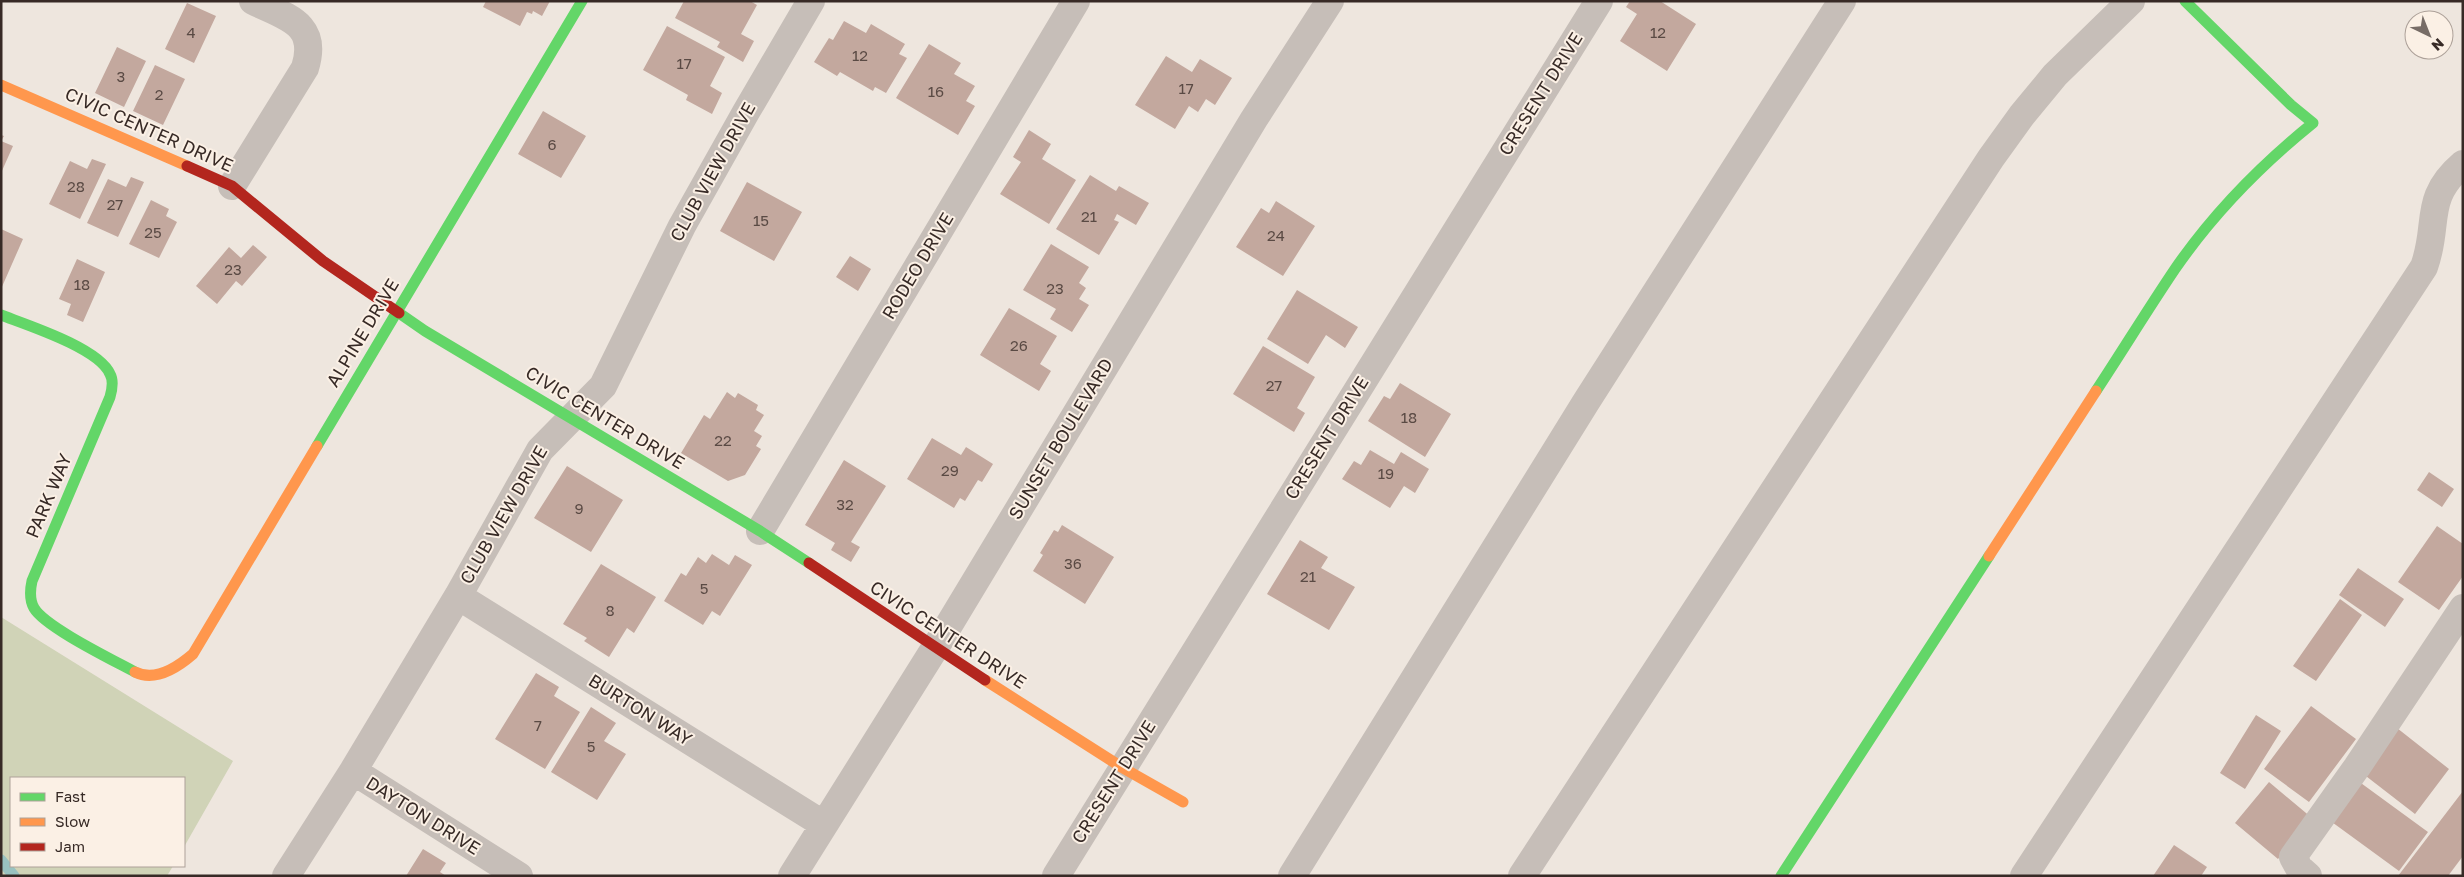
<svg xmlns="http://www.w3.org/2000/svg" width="2464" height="877" font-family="'Golos Text',sans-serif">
<rect width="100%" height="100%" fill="#eee6de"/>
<path fill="#d0d3b7" d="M 1,617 L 233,761 L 184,847 L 184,778 L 11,778 L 11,866 L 173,866 L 167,876 L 1,876 Z"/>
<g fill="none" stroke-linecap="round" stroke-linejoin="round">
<path stroke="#99c2c0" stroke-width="11" d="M 1,860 L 14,876"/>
</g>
<path fill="#c3a89e" d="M 486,1 L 550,1 L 542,16 L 533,11 L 532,14 L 527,12 L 520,26 L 483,7 Z
M 684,1 L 750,1 L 757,5 L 741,34 L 754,41 L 743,62 L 717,47 L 720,42 L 675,18 Z
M 1630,1 L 1660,1 L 1696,24 L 1667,71 L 1620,41 L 1637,14 L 1626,7 Z
M 187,3 L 216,16 L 194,63 L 165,49 Z
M 844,21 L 866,33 L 871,24 L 905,44 L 899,54 L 907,58 L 886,93 L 875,87 L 873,91 L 840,72 L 837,76 L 814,62 L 829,38 L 833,40 Z
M 667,26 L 725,57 L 710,86 L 722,93 L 712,114 L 686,100 L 688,95 L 643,70 Z
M 929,44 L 961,63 L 954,74 L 975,86 L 966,101 L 975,106 L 958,135 L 896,98 Z
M 117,47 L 146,61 L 124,107 L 95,93 Z
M 1166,56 L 1192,72 L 1200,59 L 1232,78 L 1215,105 L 1206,99 L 1198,112 L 1189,106 L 1175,129 L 1135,105 Z
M 155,65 L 185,79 L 163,125 L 133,111 Z
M 543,111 L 586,136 L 561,178 L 518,154 Z
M 1029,130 L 1051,144 L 1042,159 L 1076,180 L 1049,224 L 1000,194 L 1021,162 L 1013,157 Z
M 1,135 L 4,136 L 1,141 L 13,146 L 1,173 Z
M 92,159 L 106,164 L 80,219 L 49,204 L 70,161 L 87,169 Z
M 1090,175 L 1116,191 L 1119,186 L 1149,203 L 1136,225 L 1117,214 L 1114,220 L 1119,222 L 1099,255 L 1056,229 Z
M 131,177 L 144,182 L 118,237 L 87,223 L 108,179 L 126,187 Z
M 747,182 L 802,212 L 774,261 L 720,231 Z
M 151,200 L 169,209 L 166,216 L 177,222 L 159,258 L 129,244 Z
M 1276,201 L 1315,226 L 1283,276 L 1236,247 L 1261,208 L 1269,213 Z
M 1,229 L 23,239 L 1,289 Z
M 1051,244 L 1089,267 L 1079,283 L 1086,288 L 1079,299 L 1089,305 L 1072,332 L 1050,319 L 1056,309 L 1023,290 Z
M 253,245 L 267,257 L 242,286 L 236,281 L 217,304 L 196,286 L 229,247 L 241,258 Z
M 850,256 L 871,269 L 858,291 L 836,277 Z
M 77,259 L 105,272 L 83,322 L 67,315 L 71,304 L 59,299 Z
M 1297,290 L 1358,327 L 1345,348 L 1326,335 L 1308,364 L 1267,339 Z
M 1009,308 L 1057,336 L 1040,364 L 1051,371 L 1039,391 L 980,355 Z
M 1263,346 L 1315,377 L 1297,408 L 1305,413 L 1294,432 L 1233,394 Z
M 1400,383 L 1451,414 L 1425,457 L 1368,421 L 1384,396 L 1390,399 Z
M 727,392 L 735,398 L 738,393 L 758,405 L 756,410 L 764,415 L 754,431 L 762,436 L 756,446 L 761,449 L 745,475 L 728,481 L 681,453 L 704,415 L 710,419 Z
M 932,438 L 961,455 L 966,447 L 993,464 L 982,482 L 978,480 L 965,501 L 960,498 L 954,508 L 907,479 Z
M 1370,450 L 1394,464 L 1401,452 L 1429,469 L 1415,493 L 1404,486 L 1390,508 L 1342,479 L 1354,461 L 1361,465 Z
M 844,460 L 886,486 L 851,542 L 860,547 L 851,562 L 831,550 L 835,543 L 805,525 Z
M 567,466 L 623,500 L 591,552 L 534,518 Z
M 2429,472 L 2454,489 L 2442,507 L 2417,490 Z
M 1062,525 L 1114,557 L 1085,604 L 1033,571 L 1043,555 L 1040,553 L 1054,530 L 1058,532 Z
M 2437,526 L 2463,544 L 2463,576 L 2439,610 L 2398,582 Z
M 1300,540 L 1328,557 L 1321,568 L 1355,587 L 1329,630 L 1267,594 Z
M 712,554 L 729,565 L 735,555 L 752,565 L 720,616 L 712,611 L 703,625 L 664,601 L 681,573 L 686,576 L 698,557 L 706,563 Z
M 601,564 L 656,597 L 634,633 L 627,628 L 609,657 L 584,641 L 587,638 L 563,624 Z
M 2358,568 L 2404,599 L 2385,627 L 2339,595 Z
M 2340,599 L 2362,615 L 2316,681 L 2293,666 Z
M 536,673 L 559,687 L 554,696 L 580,712 L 545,769 L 495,739 Z
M 2311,706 L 2356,739 L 2309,802 L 2264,769 Z
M 591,707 L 616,723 L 604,741 L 626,754 L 597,800 L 551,772 Z
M 2256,715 L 2281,731 L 2245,789 L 2220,773 Z
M 2397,728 L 2449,769 L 2415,814 L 2362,773 Z
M 2354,778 L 2428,832 L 2399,871 L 2325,817 Z
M 2269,782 L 2312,818 L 2278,859 L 2235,823 Z
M 2463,791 L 2463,856 L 2448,876 L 2398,876 Z
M 2174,845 L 2207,867 L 2201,876 L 2153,876 Z
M 423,849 L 446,863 L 440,872 L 446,876 L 406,876 Z"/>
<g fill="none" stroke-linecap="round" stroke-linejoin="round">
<path stroke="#c6beb8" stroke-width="28" d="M 232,186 L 305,68 C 319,23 286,17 253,1
M 760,531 L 1076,1
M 458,596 L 823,824
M 353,771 L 519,876
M 286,876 L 353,771 L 458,596 L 540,450 L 603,386 L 682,226 L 746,112 L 811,1
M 792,876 L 935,648 L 1254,119 L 1330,1
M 1056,876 L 1599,1
M 1292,876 L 1586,402 L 1842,1
M 1522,876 L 1991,158 L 2022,115 L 2055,75 L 2131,1
M 2024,876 L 2424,267 C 2440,223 2422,199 2463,164
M 2308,876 L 2299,868 L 2293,857 L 2357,767 L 2463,608"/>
<path stroke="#63d668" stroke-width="11" d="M 399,313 L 425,331 L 760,531 L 809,563
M 1,315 C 27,325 99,348 110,374 C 114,381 112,390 110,397 L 32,581 C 30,590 29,599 34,608 C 45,627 113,660 135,672
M 2096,391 C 2123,350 2148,309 2175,269 C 2213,214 2261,165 2313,123 L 2291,105 L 2185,1
M 317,446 L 582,1
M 1781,876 L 1989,556"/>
<path stroke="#ff974d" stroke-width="11" d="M 1,85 L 187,166
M 1989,556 L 2096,391
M 135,672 C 155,682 178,667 193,654 L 317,446
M 985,680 L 1123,768 L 1183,802"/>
<path stroke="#b3261e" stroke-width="11" d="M 187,166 L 232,186 L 323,261 L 399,313
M 809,563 L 985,680"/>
</g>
<g text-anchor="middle" stroke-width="4" stroke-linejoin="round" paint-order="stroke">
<g font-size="15" fill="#5a4a44">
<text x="191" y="38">4</text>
<text x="1658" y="38">12</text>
<text x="860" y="61">12</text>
<text x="684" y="69">17</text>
<text x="121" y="82">3</text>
<text x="1186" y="94">17</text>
<text x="936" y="97">16</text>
<text x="159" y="100">2</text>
<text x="552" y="150">6</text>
<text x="76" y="192">28</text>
<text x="115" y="210">27</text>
<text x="1089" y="222">21</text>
<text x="761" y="226">15</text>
<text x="153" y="238">25</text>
<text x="1276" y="241">24</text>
<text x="233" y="275">23</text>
<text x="82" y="290">18</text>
<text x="1055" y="294">23</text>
<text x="1019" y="351">26</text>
<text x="1274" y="391">27</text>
<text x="1409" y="423">18</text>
<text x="723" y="446">22</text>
<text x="950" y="476">29</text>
<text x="1386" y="479">19</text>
<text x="845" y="510">32</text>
<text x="579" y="514">9</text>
<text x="1073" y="569">36</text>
<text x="1308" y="582">21</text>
<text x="704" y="594">5</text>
<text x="610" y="616">8</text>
<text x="538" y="731">7</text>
<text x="591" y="752">5</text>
</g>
<g font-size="18" fill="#372a26" stroke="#fbf0e5">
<text transform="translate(1541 94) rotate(-58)" y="6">CRESENT DRIVE</text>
<text transform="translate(149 130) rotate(24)" y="6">CIVIC CENTER DRIVE</text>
<text transform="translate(713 172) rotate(-61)" y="6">CLUB VIEW DRIVE</text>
<text transform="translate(918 266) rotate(-59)" y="6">RODEO DRIVE</text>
<text transform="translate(363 333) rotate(-59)" y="6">ALPINE DRIVE</text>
<text transform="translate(605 418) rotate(31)" y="6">CIVIC CENTER DRIVE</text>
<text transform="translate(1327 438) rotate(-58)" y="6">CRESENT DRIVE</text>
<text transform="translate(1061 439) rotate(-59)" y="6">SUNSET BOULEVARD</text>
<text transform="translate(49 496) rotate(-67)" y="6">PARK WAY</text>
<text transform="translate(504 515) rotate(-60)" y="6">CLUB VIEW DRIVE</text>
<text transform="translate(948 635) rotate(33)" y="6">CIVIC CENTER DRIVE</text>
<text transform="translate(640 710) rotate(32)" y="6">BURTON WAY</text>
<text transform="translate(1114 782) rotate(-58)" y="6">CRESENT DRIVE</text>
<text transform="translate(423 816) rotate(32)" y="6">DAYTON DRIVE</text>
</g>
</g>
<rect width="2464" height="877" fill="none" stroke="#372a26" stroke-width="5"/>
<rect x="10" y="777" width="175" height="90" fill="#fbf0e5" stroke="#ada199"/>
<rect x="20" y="793" width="25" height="8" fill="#63d668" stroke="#ada199"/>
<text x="55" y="802" font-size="15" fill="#372a26">Fast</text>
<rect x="20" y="818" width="25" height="8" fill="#ff974d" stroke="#ada199"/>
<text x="55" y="827" font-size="15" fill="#372a26">Slow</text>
<rect x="20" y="843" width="25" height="8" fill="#b3261e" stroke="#ada199"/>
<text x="55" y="852" font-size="15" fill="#372a26">Jam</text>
<g transform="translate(2429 35) rotate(137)"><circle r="24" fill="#fbf0e5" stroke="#ada199"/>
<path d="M0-4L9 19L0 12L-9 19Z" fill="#776c66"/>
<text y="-8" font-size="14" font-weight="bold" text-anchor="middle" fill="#372a26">N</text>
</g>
</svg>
